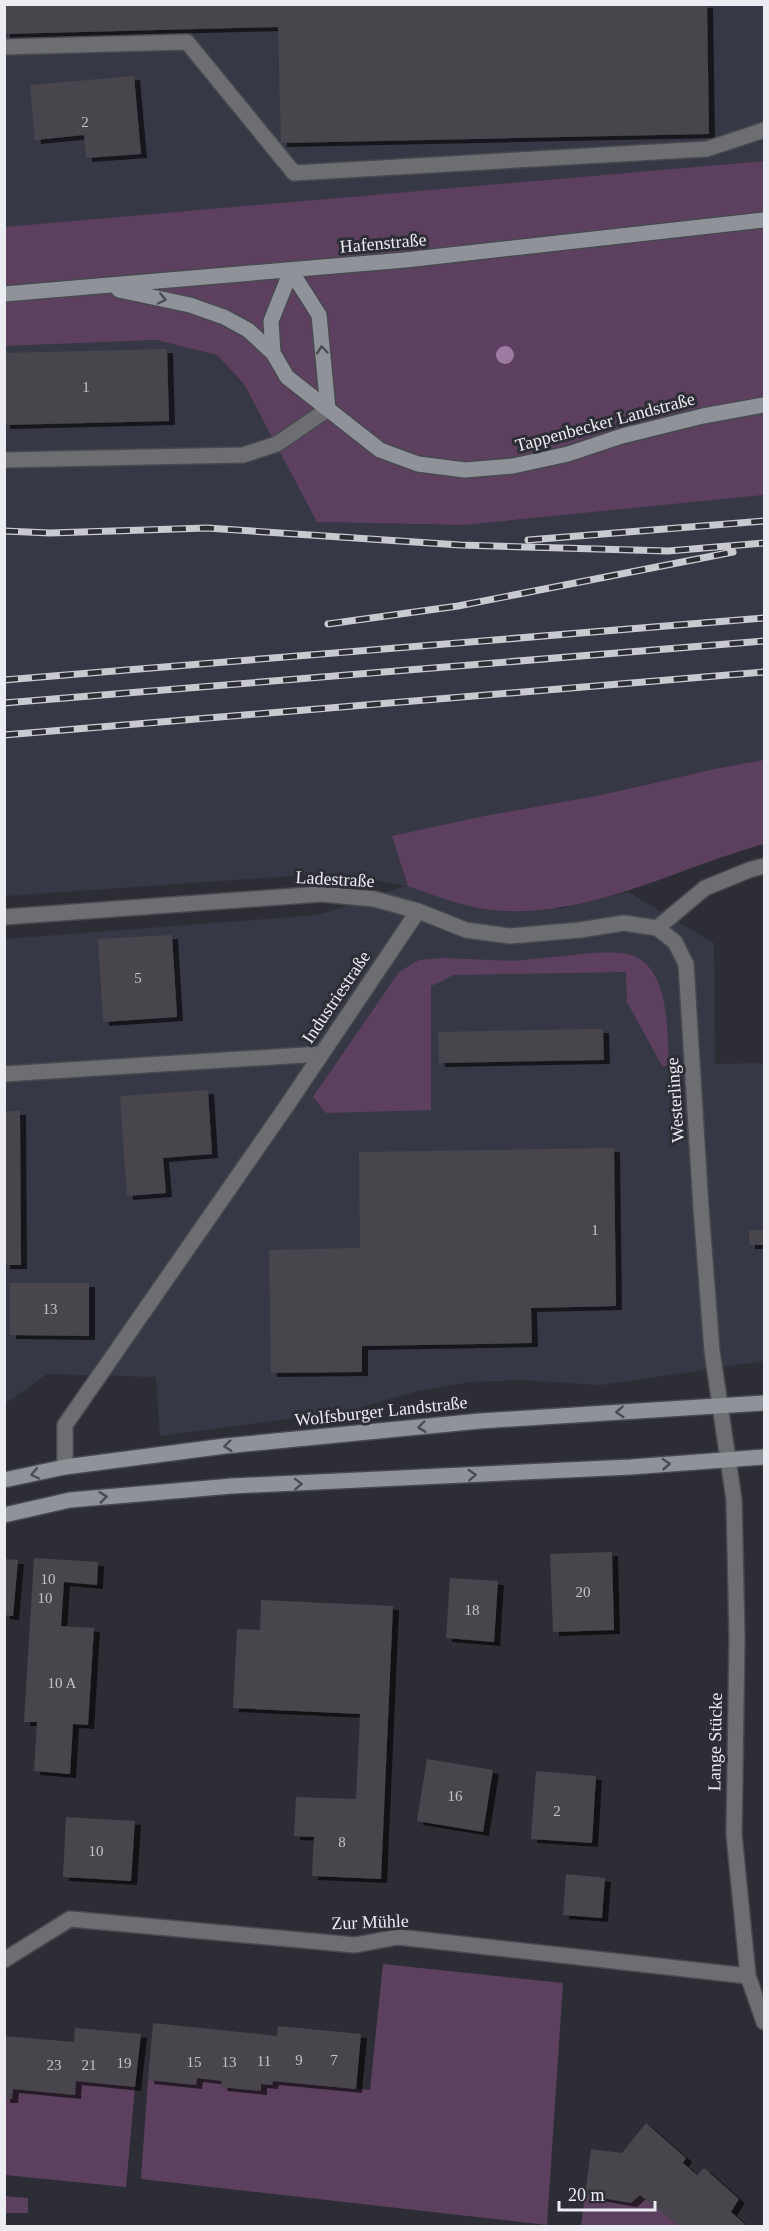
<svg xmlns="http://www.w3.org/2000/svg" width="769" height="2231" font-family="Georgia,serif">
<defs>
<filter id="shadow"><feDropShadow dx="6" dy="4" stdDeviation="0" flood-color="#0009"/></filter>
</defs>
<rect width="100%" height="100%" fill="#2d2e35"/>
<path fill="#373845" d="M 5,5 L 764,5 L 764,161 L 5,227 Z
M 156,340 L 217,355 L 244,384 L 318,522 L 464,525 L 764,495 L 764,760 L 719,768 L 601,795 L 484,816 L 392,837 L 559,909 L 628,892 L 714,943 L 715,1064 L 764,1063 L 764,1361 L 601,1385 L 522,1380 L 470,1382 L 418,1391 L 348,1411 L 160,1436 L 156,1377 L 47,1374 L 5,1404 L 5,939 L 318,915 L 406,886 L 337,873 L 5,896 L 4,346 Z"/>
<path fill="#5d4060" d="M 764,161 L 764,495 L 464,525 L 317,522 L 244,384 L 217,355 L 156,340 L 5,346 L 4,227 Z
M 764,760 L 764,844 C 677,868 598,914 505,911 C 471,910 439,897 408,886 L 392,836 L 484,816 L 601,795 L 719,768 Z
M 592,953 C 605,953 621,951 634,956 C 670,971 667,1032 669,1065 L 662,1066 L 627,1002 L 626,972 L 454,975 L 431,986 L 431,1110 L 326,1113 L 313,1097 L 399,972 L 419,960 L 442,958 L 513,961 Z
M 383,1964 L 563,1983 L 547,2225 L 141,2179 L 148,2080 L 196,2085 L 197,2078 L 222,2081 L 221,2087 L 261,2090 L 261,2084 L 272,2085 L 273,2081 L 370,2090 Z
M 76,2081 L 135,2087 L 126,2187 L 5,2175 L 4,2099 L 12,2099 L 13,2089 L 75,2095 Z
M 585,2195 L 631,2203 L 640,2195 L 680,2226 L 581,2226 Z
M 4,2196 L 28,2198 L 28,2213 L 5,2213 Z"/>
<path fill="#48454d" filter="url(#shadow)" d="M 4,4 L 707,4 L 709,134 L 281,143 L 278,27 L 4,34 Z
M 134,76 L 141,154 L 86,158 L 84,135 L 35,140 L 30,85 Z
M 167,349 L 169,421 L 4,425 L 4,353 Z
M 172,935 L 177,1017 L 103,1022 L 98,939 Z
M 590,1029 L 603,1029 L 604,1060 L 439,1063 L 438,1032 Z
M 208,1090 L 212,1154 L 163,1158 L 166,1193 L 127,1196 L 120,1096 Z
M 4,1111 L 20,1111 L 21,1265 L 4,1265 Z
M 614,1148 L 616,1306 L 531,1308 L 532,1343 L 362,1346 L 362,1372 L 271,1373 L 269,1250 L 360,1248 L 359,1152 Z
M 749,1230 L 764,1230 L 764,1245 L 749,1245 Z
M 10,1283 L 89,1283 L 89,1336 L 10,1335 Z
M 612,1552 L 614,1630 L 553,1632 L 550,1554 Z
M 34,1558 L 98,1562 L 97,1585 L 64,1582 L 61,1626 L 94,1628 L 88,1725 L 73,1724 L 70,1774 L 34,1771 L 37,1722 L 24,1722 Z
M 4,1559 L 18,1560 L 13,1616 L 4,1615 Z
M 450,1578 L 498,1581 L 494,1642 L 446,1638 Z
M 261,1600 L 393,1606 L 381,1879 L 312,1876 L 314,1837 L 294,1836 L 296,1797 L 356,1799 L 360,1714 L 233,1708 L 237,1629 L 260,1630 Z
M 427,1759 L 493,1770 L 483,1832 L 417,1821 Z
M 536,1771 L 596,1776 L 592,1843 L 531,1839 Z
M 66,1817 L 135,1821 L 131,1881 L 63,1877 Z
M 566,1874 L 605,1878 L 602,1918 L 563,1915 Z
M 153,2023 L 277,2036 L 278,2026 L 361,2034 L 356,2089 L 273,2081 L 272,2085 L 261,2084 L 261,2091 L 221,2087 L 222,2081 L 197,2078 L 196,2085 L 148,2080 Z
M 75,2028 L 141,2034 L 135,2087 L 76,2081 L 75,2095 L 13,2089 L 12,2099 L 4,2099 L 4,2036 L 74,2042 Z
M 646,2123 L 686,2158 L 683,2163 L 697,2175 L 704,2168 L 739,2199 L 731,2212 L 747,2226 L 680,2226 L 640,2195 L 631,2203 L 585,2195 L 591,2149 L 622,2153 Z"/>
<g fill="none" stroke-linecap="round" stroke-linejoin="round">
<defs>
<path id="lane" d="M 4,47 L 187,42 L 294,173 L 707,149 L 764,130
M 4,460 L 243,455 L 277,444 L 328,409
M 4,1074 L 321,1054
M 65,1467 L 65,1425 L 288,1104"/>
<path id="street" d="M 4,917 L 322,894 L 374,899 L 418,911 L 466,930 L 510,936 L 580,930 L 624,923 L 657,928
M 657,928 L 675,942 L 686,964 L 701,1208 L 712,1351 L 734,1500 L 737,1638 L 734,1834 L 748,1976 L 764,2022
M 657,928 L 705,888 L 749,870 L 764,866
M 288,1104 L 418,911
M 4,1960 L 70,1919 L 355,1945 L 398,1937 L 748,1976"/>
<path id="secondary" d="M 291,271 L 319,315 L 328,409
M 119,290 L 190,305 L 224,317 L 248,330 L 273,353 L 287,377 L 380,450 L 418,464 L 465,470 L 513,466 L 568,454 L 622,436 L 703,416 L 764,405
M 4,294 L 405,260 L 764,220
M 273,353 L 271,321 L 291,271
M 4,1480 L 65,1467 L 225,1446 L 480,1421 L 764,1403
M 4,1515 L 70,1500 L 232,1486 L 631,1467 L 764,1457"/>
</defs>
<use href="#lane" stroke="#48494f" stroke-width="18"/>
<use href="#street" stroke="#48494f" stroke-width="18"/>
<use href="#secondary" stroke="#48494f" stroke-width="18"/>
<use href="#lane" stroke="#6c6e72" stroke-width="15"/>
<use href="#street" stroke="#6c6e72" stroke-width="15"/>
<use href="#secondary" stroke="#8f9298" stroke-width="15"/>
<defs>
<path id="rail" d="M 4,531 L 50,533 L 207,528 L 460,545 L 668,551 L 764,543
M 528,540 L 764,521
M 328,624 L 458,606 L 733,552
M 4,680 L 764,618
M 4,703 L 764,641
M 4,735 L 764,672"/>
</defs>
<use href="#rail" stroke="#c9cad0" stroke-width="7"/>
<use href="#rail" stroke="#2d2e35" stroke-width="4.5" stroke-dasharray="14" stroke-linecap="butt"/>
</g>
<circle fill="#9c7ba2" cx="505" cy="355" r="9"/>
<defs><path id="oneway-chevron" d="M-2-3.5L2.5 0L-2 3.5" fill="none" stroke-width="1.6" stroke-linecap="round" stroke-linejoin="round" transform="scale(1.5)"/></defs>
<g stroke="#4a4c53">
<use href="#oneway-chevron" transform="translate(162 299) rotate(12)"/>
<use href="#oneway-chevron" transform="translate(322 350) rotate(-95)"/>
<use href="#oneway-chevron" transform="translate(620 1412) rotate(176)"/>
<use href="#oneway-chevron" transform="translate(422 1427) rotate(174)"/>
<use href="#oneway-chevron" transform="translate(228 1446) rotate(174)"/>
<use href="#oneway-chevron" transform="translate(666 1464) rotate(-4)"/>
<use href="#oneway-chevron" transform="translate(35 1474) rotate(168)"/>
<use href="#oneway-chevron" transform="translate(472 1475) rotate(-3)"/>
<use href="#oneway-chevron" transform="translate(298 1484) rotate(-2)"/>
<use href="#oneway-chevron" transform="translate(103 1497) rotate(-6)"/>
</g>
<g text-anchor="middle" stroke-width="6" stroke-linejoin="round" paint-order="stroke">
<g font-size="15" fill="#c3c3c9">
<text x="85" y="127">2</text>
<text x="86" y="392">1</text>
<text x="138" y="983">5</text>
<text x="595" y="1235">1</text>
<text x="50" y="1314">13</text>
<text x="48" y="1584">10</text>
<text x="583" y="1597">20</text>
<text x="45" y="1603">10</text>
<text x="472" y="1615">18</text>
<text x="62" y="1688">10 A</text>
<text x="455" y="1801">16</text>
<text x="557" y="1816">2</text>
<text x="342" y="1847">8</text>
<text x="96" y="1856">10</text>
<text x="299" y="2065">9</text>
<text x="334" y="2065">7</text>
<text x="264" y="2066">11</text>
<text x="194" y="2067">15</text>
<text x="229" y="2067">13</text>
<text x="124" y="2068">19</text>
<text x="54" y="2070">23</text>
<text x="89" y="2070">21</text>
</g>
<g font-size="18" fill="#ecedf2" stroke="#2d2e35">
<text transform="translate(383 243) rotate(-5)" y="6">Hafenstraße</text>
<text transform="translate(605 422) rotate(-15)" y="6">Tappenbecker Landstraße</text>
<text transform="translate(335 879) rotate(3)" y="6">Ladestraße</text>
<text transform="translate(336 997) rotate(-56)" y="6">Industriestraße</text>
<text transform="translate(675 1100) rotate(-94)" y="6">Westerlinge</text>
<text transform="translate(381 1411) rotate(-6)" y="6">Wolfsburger Landstraße</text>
<text transform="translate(715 1742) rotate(-89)" y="6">Lange Stücke</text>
<text transform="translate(370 1922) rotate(-2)" y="6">Zur Mühle</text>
</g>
</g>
<rect width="769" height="2231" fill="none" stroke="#ecedf2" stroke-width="12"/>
<path d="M559 2201v9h96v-9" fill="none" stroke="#ecedf2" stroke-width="3"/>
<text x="568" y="2201" font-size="18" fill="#ecedf2" stroke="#2d2e35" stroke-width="4.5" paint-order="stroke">20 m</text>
</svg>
